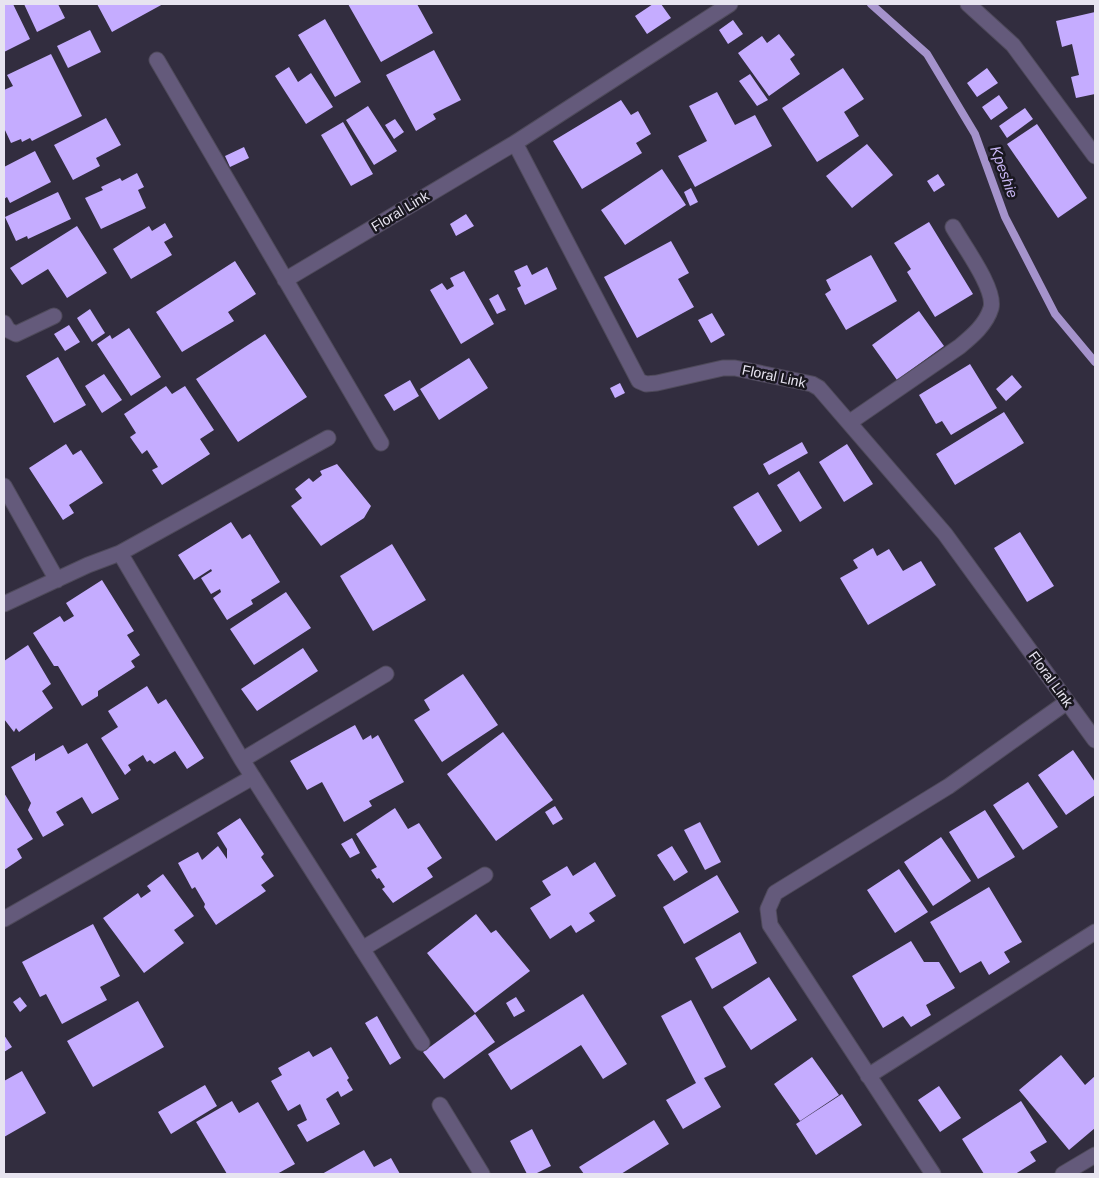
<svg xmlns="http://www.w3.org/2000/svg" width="1099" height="1178" font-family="Helvetica,sans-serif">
<rect width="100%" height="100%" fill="#322d3f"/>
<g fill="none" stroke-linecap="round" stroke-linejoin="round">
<path stroke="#a593cc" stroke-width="8" d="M 871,4 L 927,54 L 975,134 L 1005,217 L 1055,314 L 1095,362"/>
</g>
<path fill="#c5acff" d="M 4,4 L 13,4 L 30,39 L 4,52 Z
M 24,4 L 58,4 L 65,18 L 37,32 Z
M 97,4 L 163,4 L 112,32 Z
M 348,4 L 417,4 L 433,33 L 381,62 Z
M 653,4 L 661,4 L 671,18 L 647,34 L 635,16 Z
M 1095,12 L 1095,94 L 1076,98 L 1071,77 L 1079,75 L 1072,44 L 1062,47 L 1056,21 Z
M 325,19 L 361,82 L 335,97 L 298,35 Z
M 733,20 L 743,34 L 728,44 L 719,30 Z
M 90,30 L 101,52 L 68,68 L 57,46 Z
M 779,34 L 795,55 L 790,59 L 800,74 L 769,96 L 738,53 L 762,36 L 767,43 Z
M 434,50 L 461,100 L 433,114 L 436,119 L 416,131 L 386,75 Z
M 51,54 L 82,116 L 32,141 L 30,138 L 22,142 L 21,139 L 11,143 L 4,128 L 4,90 L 13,86 L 7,75 Z
M 289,67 L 298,82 L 311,73 L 333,107 L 306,124 L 275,76 Z
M 843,68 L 864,99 L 844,112 L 859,136 L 817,162 L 782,108 Z
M 987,68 L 998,83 L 977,97 L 967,83 Z
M 750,74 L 768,100 L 757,106 L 739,81 Z
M 717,92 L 735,125 L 755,115 L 772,146 L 695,187 L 678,156 L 707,141 L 689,106 Z
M 999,95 L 1008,108 L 991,120 L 982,107 Z
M 621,100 L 631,115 L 638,111 L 651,134 L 636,143 L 642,153 L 582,189 L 553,141 Z
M 368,106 L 397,151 L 374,165 L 346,120 Z
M 1025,108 L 1033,119 L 1007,138 L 999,126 Z
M 106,118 L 121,145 L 96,158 L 100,166 L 73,180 L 54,145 Z
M 395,119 L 404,132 L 394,139 L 385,125 Z
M 343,122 L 373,174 L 351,186 L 321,135 Z
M 1037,124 L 1087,198 L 1058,218 L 1007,144 Z
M 867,144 L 893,175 L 852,208 L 826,176 Z
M 244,147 L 249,158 L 230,167 L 225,156 Z
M 35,151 L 51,182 L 10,203 L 7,197 L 4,199 L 4,167 Z
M 662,169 L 686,205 L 625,245 L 601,210 Z
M 137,173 L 144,187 L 138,190 L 146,208 L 101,229 L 85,198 L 103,190 L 101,187 L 120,178 L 122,181 Z
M 938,174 L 945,185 L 934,192 L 927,181 Z
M 691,188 L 698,202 L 690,206 L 684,192 Z
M 58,192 L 71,219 L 28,239 L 27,236 L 16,241 L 5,217 Z
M 466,214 L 474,226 L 456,236 L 450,224 Z
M 929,222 L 973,294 L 935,317 L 907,272 L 911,269 L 894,243 Z
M 165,223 L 173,237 L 164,242 L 172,255 L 131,279 L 113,249 L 149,226 L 152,231 Z
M 77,226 L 107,273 L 67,298 L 48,269 L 22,285 L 10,268 Z
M 671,241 L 689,273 L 678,279 L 694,307 L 637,338 L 604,277 Z
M 871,255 L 897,301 L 846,330 L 825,294 L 831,290 L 826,280 Z
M 235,261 L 256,294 L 228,312 L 234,321 L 182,352 L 156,312 Z
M 527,265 L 532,275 L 547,267 L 557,289 L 525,305 L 517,288 L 521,286 L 514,271 Z
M 464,271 L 494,324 L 461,344 L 430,290 L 442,283 L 447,290 L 454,286 L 450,278 Z
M 498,294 L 506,310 L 497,314 L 489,299 Z
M 90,309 L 105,333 L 92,342 L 77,318 Z
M 919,311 L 944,346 L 897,380 L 872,345 Z
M 712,313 L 725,335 L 711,343 L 698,320 Z
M 69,325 L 80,342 L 65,351 L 54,334 Z
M 129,328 L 161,377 L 131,396 L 97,344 L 110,335 L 112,339 Z
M 265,334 L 307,397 L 238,442 L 196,379 Z
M 58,357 L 86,405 L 54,423 L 26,376 Z
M 469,358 L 488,388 L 439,420 L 420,389 Z
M 970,364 L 997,408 L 951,435 L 942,421 L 936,424 L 919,395 Z
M 104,374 L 122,400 L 102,413 L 85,386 Z
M 1012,375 L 1022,387 L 1006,401 L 996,389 Z
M 410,380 L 419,396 L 394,411 L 384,395 Z
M 620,383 L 625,393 L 615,398 L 610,388 Z
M 166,386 L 172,394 L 185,386 L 214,430 L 200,439 L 210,454 L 162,485 L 152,470 L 158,467 L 147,450 L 142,454 L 130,437 L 136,433 L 124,414 Z
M 1004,412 L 1024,443 L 955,485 L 936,454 Z
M 802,442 L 808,453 L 769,475 L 763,464 Z
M 66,444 L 73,455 L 81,450 L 103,483 L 69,505 L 74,513 L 63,520 L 29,468 Z
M 847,444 L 873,484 L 844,502 L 819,462 Z
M 337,464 L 371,506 L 364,518 L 321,546 L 291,506 L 302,498 L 295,489 L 309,478 L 313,482 L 322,475 L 320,471 Z
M 799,471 L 822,508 L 800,522 L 777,485 Z
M 758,492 L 782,531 L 758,546 L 733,507 Z
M 231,522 L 242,539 L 250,534 L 280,582 L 251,600 L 253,604 L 227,620 L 213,598 L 221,592 L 220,589 L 211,594 L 201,578 L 212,571 L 211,569 L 194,580 L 178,555 Z
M 1020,532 L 1054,586 L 1027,602 L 994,548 Z
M 392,544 L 426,600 L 373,631 L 340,576 Z
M 873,548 L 877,556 L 889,549 L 903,571 L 921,561 L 936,585 L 868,625 L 840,578 L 858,568 L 853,560 Z
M 102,580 L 134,631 L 127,635 L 140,655 L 131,661 L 135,667 L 98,691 L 98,696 L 82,706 L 58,666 L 54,666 L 33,633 L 60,616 L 64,622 L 74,616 L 66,603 Z
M 286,592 L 311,628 L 254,665 L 230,629 Z
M 28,645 L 51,684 L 42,691 L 53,708 L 19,732 L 16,728 L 14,732 L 4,719 L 4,661 Z
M 303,648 L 318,671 L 257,711 L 241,689 Z
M 463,674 L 498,725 L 442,762 L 414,720 L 430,710 L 424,700 Z
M 147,686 L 158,704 L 166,699 L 204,758 L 187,769 L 175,751 L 154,764 L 150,760 L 147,762 L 143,755 L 128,765 L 131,770 L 125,775 L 101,738 L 118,727 L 108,711 Z
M 355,725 L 363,740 L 371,735 L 372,739 L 378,735 L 404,782 L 369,801 L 372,806 L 344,822 L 322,782 L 307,790 L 290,761 Z
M 503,732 L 553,800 L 496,841 L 447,774 Z
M 87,743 L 119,799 L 92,814 L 82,797 L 56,812 L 64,825 L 43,837 L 28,810 L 31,803 L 11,767 L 35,753 L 35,761 L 63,745 L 68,754 Z
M 1073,750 L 1095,782 L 1095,795 L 1066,815 L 1038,775 Z
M 1028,782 L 1058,827 L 1023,850 L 993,805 Z
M 4,793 L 33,839 L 17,849 L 22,858 L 4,870 Z
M 555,806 L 563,819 L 553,825 L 545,812 Z
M 395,808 L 408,829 L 419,823 L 442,858 L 427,868 L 433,877 L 393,903 L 382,889 L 385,887 L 379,878 L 377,879 L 371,870 L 377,867 L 356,834 Z
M 985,810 L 1015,857 L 978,879 L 949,832 Z
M 240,818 L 264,854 L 261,857 L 274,876 L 261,885 L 266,891 L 216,925 L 204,907 L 205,904 L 195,887 L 192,889 L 178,863 L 198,852 L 202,860 L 218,846 L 227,859 L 227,849 L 217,833 Z
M 700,822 L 721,862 L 705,870 L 684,830 Z
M 941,837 L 971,881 L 933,906 L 904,862 Z
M 352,838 L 360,853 L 350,858 L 341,844 Z
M 672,846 L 688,872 L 674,881 L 657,855 Z
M 595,862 L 616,896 L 589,913 L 595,921 L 576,933 L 571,925 L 550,939 L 530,908 L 551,895 L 542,881 L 567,866 L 573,876 Z
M 899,869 L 928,912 L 895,933 L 867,890 Z
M 163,874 L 194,916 L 174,930 L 184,943 L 144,973 L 103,918 L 138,893 L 141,898 L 151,891 L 147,886 Z
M 717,875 L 739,912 L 684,944 L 663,907 Z
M 989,887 L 1022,942 L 1004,952 L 1010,962 L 989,975 L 981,961 L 960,973 L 930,922 Z
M 476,914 L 491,933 L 496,930 L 530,971 L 475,1013 L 427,953 Z
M 93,924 L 120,976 L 100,987 L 107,1000 L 62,1024 L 46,994 L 40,997 L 22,962 Z
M 740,932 L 757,963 L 712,989 L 695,958 Z
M 911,941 L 924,962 L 939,962 L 955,988 L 926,1005 L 931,1015 L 911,1027 L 903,1016 L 883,1028 L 852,976 Z
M 769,977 L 797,1020 L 751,1050 L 723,1007 Z
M 583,994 L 627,1064 L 603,1079 L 581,1045 L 511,1090 L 488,1054 Z
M 20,997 L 27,1006 L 20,1012 L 13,1002 Z
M 516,997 L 525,1011 L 514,1017 L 506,1003 Z
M 691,1000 L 726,1067 L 704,1078 L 721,1107 L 683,1129 L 666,1100 L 696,1083 L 661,1016 Z
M 138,1001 L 164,1047 L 93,1087 L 67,1041 Z
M 475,1014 L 495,1042 L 444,1079 L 423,1052 Z
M 377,1016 L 401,1058 L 390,1065 L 365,1023 Z
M 4,1035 L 12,1047 L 4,1052 Z
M 331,1047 L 349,1078 L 347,1080 L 353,1090 L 341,1097 L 338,1091 L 326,1099 L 340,1124 L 307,1142 L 297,1125 L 307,1120 L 300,1104 L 288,1111 L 271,1081 L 282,1075 L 278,1068 L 309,1051 L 313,1057 Z
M 1061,1055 L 1085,1085 L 1095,1076 L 1095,1128 L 1069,1150 L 1019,1090 Z
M 812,1057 L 839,1095 L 800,1121 L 774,1084 Z
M 22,1071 L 46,1113 L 4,1137 L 4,1081 Z
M 205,1085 L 217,1106 L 171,1134 L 158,1112 Z
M 939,1086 L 961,1118 L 940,1132 L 918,1100 Z
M 842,1094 L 862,1125 L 816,1155 L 796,1124 Z
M 232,1101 L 239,1113 L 258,1102 L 295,1164 L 277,1174 L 227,1174 L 196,1122 Z
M 1021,1101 L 1047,1142 L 1030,1152 L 1036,1161 L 1015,1174 L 984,1174 L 962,1139 Z
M 654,1120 L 669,1144 L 621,1174 L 584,1174 L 579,1167 Z
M 532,1129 L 551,1166 L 535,1174 L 527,1174 L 510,1141 Z
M 364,1150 L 374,1167 L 391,1158 L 400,1174 L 322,1174 Z"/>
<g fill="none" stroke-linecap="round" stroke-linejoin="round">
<defs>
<path id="minor" d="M 968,4 L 1013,45 L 1095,156
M 157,60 L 381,443
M 515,143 L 730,4
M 285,280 L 515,143 L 639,381 L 646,384 L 657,383 L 723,368 L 735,368 L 812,384 L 819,388 L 945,534 L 1095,740
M 4,323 L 8,330 L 16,334 L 54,316
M 850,422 L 959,347 C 971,337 986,325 991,308 C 996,289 963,245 953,227
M 4,486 L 57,580
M 120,553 L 242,760 L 422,1043
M 4,604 L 88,565 L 120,553 L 328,438
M 242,760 L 386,674
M 4,919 L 253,777
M 362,949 L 485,875
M 868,1076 L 1095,932
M 440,1105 L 482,1174
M 933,1174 L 770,925 L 768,909 L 775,893 L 949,786 L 1067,702
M 1063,1174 L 1095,1155"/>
</defs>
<use href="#minor" stroke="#4f4a5b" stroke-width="17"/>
<use href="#minor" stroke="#645a7b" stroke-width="15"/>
</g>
<g text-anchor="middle" stroke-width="5" stroke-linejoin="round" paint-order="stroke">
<g font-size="14" fill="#e7e4f0" stroke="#19171f">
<text transform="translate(400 211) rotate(-31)" y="5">Floral Link</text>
<text transform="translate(774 376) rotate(12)" y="5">Floral Link</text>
<text transform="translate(1051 679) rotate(54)" y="5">Floral Link</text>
</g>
<g font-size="15" font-style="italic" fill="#c7b5f3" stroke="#19171f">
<text transform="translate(1004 172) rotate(70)" y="5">Kpeshie</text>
</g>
</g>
<rect width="1099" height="1178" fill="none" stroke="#e7e4f0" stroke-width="10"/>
</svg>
